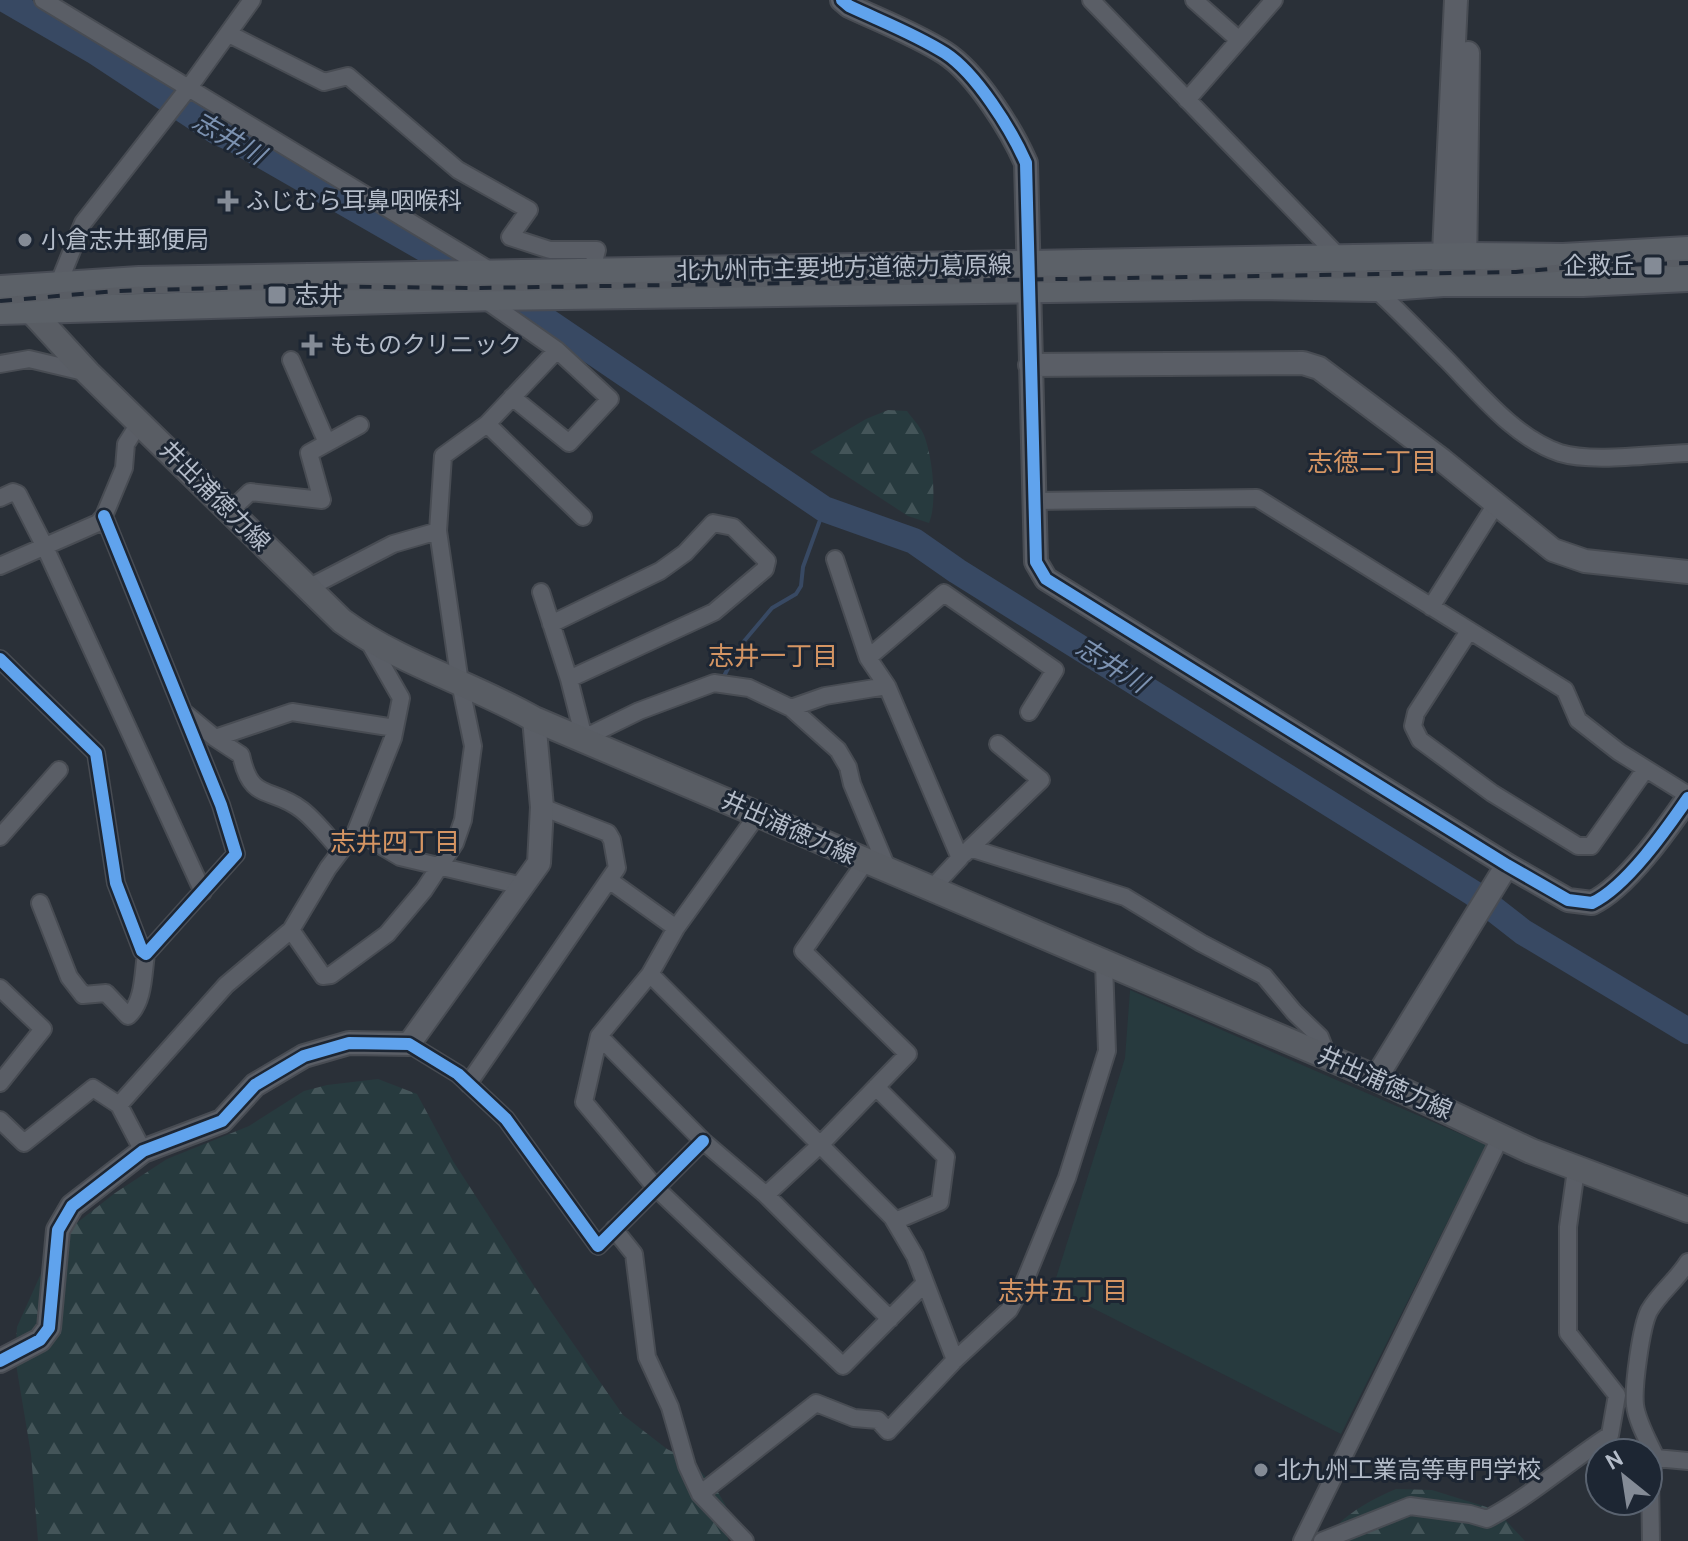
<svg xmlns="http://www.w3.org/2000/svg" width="1688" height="1541" font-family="Cabin,'Noto Sans JP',sans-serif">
<defs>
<pattern id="forest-firs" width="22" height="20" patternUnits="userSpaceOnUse" patternTransform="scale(2)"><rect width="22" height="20" fill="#273a3e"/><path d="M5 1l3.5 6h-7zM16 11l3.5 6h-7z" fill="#445559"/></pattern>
</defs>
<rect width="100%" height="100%" fill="#2a3038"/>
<path fill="url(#forest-firs)" d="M 888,410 L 907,411 C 912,418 919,425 923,433 C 932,453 938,502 929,523 L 908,516 L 810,452 L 866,419 Z
M 378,1079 L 417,1094 L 453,1161 L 545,1303 L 623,1415 L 667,1449 L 691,1461 L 715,1487 L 726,1506 L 728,1541 L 38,1541 L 31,1454 L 15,1358 L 17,1327 L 43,1269 L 64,1233 L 115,1193 L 167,1159 L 249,1126 L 304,1091 L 327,1085 Z
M 1396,1489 L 1432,1490 L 1496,1510 L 1525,1541 L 1323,1541 C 1343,1515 1366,1502 1396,1489 Z"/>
<path fill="#273a3e" d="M 1130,990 L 1486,1145 L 1341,1434 L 1063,1293 L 1056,1278 L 1125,1058 Z"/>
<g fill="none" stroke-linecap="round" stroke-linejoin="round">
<path stroke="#384963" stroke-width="4" d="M 724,676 L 740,646 L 772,608 L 796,594 L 801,586 L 803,567 L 824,509"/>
<path stroke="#384963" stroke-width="26" d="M 6,0 L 94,51 L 217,132 L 237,141 L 458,268
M 531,310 L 824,509 L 914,541 L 957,571 L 1473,893 L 1523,932 L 1688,1031"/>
<defs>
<path id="minor" d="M 43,0 L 491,271
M 1091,0 L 1342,260 C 1380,291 1413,326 1448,361 C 1480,394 1515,438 1560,453 C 1592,463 1653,454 1688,453
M 1194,0 L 1239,40
M 229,34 L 324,82 L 348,76 L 458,170 L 529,210 L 510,237 L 550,250 L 597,250 L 590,278
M 1187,100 L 1274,0
M 58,285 L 83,223 L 190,86 L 252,0
M 291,360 L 327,443
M 0,364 L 29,359 L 88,373
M 512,397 L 569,443 L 610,399 L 557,350
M 487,424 L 583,517
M 0,498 L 13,492 L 18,494 L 44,545 L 203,892
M 1035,501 L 1257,498 L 1565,690 L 1578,720 L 1619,752 L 1688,795
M 230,511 L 250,492 L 322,500 L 309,453 L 360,425
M 835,559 L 868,658 L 887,686
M 0,566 L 98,523 L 104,516 L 124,468 L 126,444 L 140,422
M 308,588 L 393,544 L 438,531 L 443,456 L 487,424 L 557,350 L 481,297
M 541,592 L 569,679 L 584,738 L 639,711 L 714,683 L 749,688 L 791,708 L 838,750 L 848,767 L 852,784 L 888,870
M 1431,607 L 1496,504
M 551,624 L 660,571 L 685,553 L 713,523 L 733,527 L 767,561 L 765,569 L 714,612 L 569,679
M 1469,631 L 1416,713 L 1413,726 L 1420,740 L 1492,793 L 1578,846 L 1591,846 L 1645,770
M 868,658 L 944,593 L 1055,670 L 1029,712
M 0,659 L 96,753 L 116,883 L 142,951 L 146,954 L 236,854 L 221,805 L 104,516
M 791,708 L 825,696 L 887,686 L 960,858 L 933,887
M 186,714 L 215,738 L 292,712 L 395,728
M 215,738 L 241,755 C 251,803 271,786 302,810 C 316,821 328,837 341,851
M 758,814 L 676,928 L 650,974 L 599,1036 L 584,1102 L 656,1188 L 843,1366 L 925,1283
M 356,831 L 400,857 L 523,886
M 0,837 L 59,770
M 970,848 L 1125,897 L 1201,943 L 1264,976 L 1294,1012 L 1320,1037 L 1328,1058
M 964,854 L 1041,780 L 998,744
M 609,880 L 676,928
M 40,903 L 69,977 L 83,995 L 106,993 L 128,1016 C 144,1002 143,974 146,954
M 291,930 L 323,976 L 331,975 L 387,934 L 424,890 L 455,843 L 463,820 L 473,746 L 460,683 L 438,531
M 650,974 L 892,1217 L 915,1256 L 955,1360
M 0,988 L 43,1029 L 0,1083
M 599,1036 L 703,1141 L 766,1195 L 890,1319
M 409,1044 L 458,1074 L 506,1119 L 598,1246 L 703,1141
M 468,1084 L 617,868 L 612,840 L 608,833 L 542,807
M 876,1087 L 946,1157 L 940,1202 L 895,1221
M 119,1105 L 226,985 L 291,930 L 328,868 L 356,831 L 393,738 L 401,698 L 369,642
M 0,1120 L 24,1143 L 93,1088 L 119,1105 L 143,1151
M 766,1195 L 820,1145 L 908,1054 L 803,951 L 866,861
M 614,1229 L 634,1254 L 647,1357 L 670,1407 L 687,1466 L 700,1494 L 745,1541
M 1688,1262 C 1677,1280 1660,1292 1649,1311 C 1641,1327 1633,1387 1635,1405 C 1637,1422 1649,1442 1656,1458 L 1688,1461
M 700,1494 L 816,1403 L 854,1418 L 878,1420 L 888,1431 L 955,1360 L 1009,1310 L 1024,1283 L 1067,1178 L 1107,1051 L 1104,963
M 1302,1541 L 1501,1136
M 1322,1541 L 1410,1506 L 1470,1514 L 1487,1519 C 1531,1496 1568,1462 1610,1435 L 1617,1395 L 1568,1333 L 1568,1227 L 1576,1170
M 1651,1541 L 1650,1476 L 1656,1458"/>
<path id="tertiary" d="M 842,0 L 849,6 C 881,21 915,34 945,53 C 976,73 1011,129 1026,163 L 1036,562 L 1046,579 L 1507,865 L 1568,900 L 1592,903 C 1626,887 1666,830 1688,798
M 1465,271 L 1468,53
M 1443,274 L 1456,0
M 1030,365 L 1303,363 L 1319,368 L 1442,460 L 1553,550 L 1585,561 L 1688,572
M 1376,1078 L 1507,865
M 0,1361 L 40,1340 L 49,1328 L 58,1230 L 72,1206 L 143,1151 L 222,1121 L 255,1085 L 304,1056 L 349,1043 L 409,1044 L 539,863 L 542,807 L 534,719"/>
<path id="secondary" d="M 21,300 L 88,373 L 342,621 C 401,664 471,683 534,719 L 1376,1078 L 1531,1151 L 1688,1210"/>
<path id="primary" d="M 0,289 L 139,280 L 1466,256 L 1563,257 L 1688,250
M 0,311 L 497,297 L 1259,286 L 1375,288 L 1443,283 L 1583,283 L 1688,278"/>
</defs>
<use href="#minor" stroke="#484c53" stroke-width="20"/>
<use href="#tertiary" stroke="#484c53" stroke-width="26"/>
<use href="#secondary" stroke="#484c53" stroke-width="28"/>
<use href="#primary" stroke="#484c55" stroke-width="30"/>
<use href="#minor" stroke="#5a5e66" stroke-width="16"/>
<use href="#tertiary" stroke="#5a5e66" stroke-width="22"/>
<use href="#secondary" stroke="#595d64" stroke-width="24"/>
<use href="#primary" stroke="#5c6168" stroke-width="26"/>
<defs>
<path id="rail" d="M 0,301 L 116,291 L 291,286 L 475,288 L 1516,272 L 1585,266 L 1688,263"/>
</defs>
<use href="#rail" stroke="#595d64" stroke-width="7"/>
<use href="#rail" stroke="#1d2633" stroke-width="4" stroke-dasharray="12" stroke-linecap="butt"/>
<defs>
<path id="cycleway" d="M 842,0 L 849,6 C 881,21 915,34 945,53 C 976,73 1011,129 1026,163 L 1036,562 L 1046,579 L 1507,865 L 1568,900 L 1592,903 C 1626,887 1666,830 1688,798
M 0,659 L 96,753 L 116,883 L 142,951 L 146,954 L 236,854 L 221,805 L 104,516
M 0,1361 L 40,1340 L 49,1328 L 58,1230 L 72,1206 L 143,1151 L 222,1121 L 255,1085 L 304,1056 L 349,1043 L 409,1044 L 458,1074 L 506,1119 L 598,1246 L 703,1141"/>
</defs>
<use href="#cycleway" stroke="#1d2633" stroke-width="17"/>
<use href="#cycleway" stroke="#60a3ed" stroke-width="12"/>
</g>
<g fill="#848b96" stroke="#1d2633" stroke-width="3">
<path d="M224 189h8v8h8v8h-8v8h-8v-8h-8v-8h8z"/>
<circle cx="25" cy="240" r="8"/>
<rect x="1643" y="256" width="20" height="20" rx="4"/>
<rect x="267" y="285" width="20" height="20" rx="4"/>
<path d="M308 333h8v8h8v8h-8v8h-8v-8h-8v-8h8z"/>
<circle cx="1261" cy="1470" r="8"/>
</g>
<g text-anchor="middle" stroke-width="6" stroke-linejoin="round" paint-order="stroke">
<g font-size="24" fill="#b4bcc9" stroke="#1d2633" text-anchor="start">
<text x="246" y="209">ふじむら耳鼻咽喉科</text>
<text x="41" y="248">小倉志井郵便局</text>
<text x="1635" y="274" text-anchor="end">企救丘</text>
<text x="295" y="303">志井</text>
<text x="330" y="353">もものクリニック</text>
<text x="1277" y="1478">北九州工業高等専門学校</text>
</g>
<g font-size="24" fill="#b4bcc9" stroke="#1d2633">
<text transform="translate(844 268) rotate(-1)" y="8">北九州市主要地方道徳力葛原線</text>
<text transform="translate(215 496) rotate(45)" y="8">井出浦徳力線</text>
<text transform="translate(789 828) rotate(24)" y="8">井出浦徳力線</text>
<text transform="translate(1385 1083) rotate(24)" y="8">井出浦徳力線</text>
</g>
<g font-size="26" font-style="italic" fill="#7c92b1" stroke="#1d2633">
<text transform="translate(229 138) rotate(30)" y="9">志井川</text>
<text transform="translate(1112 665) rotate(32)" y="9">志井川</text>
</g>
<g font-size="26" fill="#d59563" stroke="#1d2633">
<text x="1372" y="471">志徳二丁目</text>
<text x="773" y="665">志井一丁目</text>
<text x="395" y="851">志井四丁目</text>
<text x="1063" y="1300">志井五丁目</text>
</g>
</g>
<g transform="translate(1624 1477) rotate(330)"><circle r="38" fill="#1d2633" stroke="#59626f" stroke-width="2"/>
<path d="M0-6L14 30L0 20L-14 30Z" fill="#848b96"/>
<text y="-12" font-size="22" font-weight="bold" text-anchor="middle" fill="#b4bcc9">N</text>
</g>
</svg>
